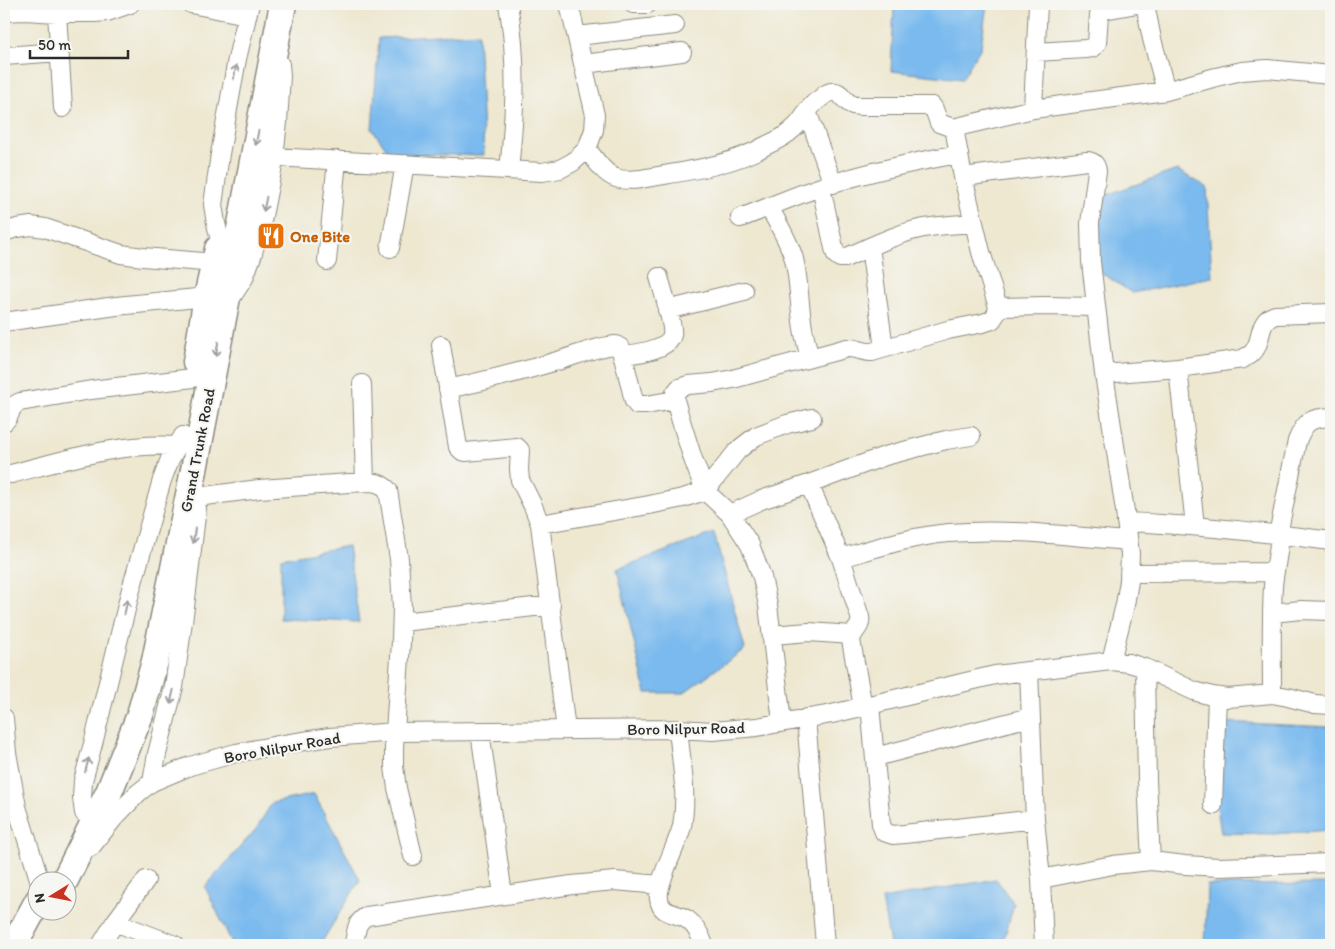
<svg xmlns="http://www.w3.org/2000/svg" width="1335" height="949" font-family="Itim,sans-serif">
<rect width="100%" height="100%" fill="#f6f6f2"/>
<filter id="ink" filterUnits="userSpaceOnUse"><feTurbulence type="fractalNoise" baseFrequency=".02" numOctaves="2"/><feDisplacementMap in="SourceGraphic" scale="10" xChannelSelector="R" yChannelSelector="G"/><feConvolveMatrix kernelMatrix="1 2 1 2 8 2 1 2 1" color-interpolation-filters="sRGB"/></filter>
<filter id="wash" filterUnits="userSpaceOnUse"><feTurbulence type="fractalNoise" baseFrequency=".0096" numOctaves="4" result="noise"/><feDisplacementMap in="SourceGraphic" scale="20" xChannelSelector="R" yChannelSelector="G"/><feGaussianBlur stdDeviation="1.12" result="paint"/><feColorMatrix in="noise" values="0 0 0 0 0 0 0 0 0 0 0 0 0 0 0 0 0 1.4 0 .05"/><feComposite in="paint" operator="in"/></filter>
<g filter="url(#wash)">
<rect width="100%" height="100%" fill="#eee8d1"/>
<path fill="#7abaee" stroke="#52728c" d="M 894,4 L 987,4 L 981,47 L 962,79 L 891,71 Z
M 478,33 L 484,155 L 391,155 L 372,129 L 379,38 Z
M 1177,170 L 1207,187 L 1212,277 L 1132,293 L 1097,270 L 1097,225 L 1106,195 Z
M 714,533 L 745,649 L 683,693 L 646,693 L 617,569 Z
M 348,546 L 359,622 L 281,619 L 281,558 Z
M 1224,722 L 1331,727 L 1331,830 L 1274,834 L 1221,833 L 1216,802 Z
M 314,794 L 360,880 L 320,945 L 298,945 L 287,939 L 275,945 L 233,945 L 205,887 L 256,829 L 272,803 Z
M 996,879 L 1014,904 L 1004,939 L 966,945 L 890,945 L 882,899 Z
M 1331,884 L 1331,945 L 1205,945 L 1207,885 Z"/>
</g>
<g filter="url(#ink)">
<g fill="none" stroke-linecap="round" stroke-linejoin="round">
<defs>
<path id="minor" d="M 191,4 L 247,15
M 508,4 C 518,60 515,113 509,170
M 633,4 L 648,4
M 1145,4 L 1152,39 L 1166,91
M 4,12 L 25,11 L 57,13 L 94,13 L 107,12 L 130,4
M 57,13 L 63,108
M 577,36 L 675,25
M 1036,52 L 1085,49 L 1093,48 L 1097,43 L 1099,15 L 1104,10 L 1137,4
M 4,56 L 60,52
M 583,64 L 682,52
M 1033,109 L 1038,4
M 807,111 L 833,184
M 953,128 L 1033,109 L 1166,91 L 1216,77 L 1242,71 L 1267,69 L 1331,75
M 587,149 C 595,159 604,174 616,178 C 624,181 633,180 641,179 C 684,171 729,167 767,145 C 776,141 786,136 793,129 C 805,120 806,107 821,98 C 824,95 827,93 831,92 C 841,90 842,99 849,103 C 852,106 856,106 860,106 L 932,106 L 934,109 L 939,123 L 953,128 L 955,133 L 963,177 L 981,252 L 998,307
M 274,157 L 542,172 L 560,169 L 573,162 L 587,149 L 594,130 L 595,115 L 569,4
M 963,177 L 1087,161 C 1094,162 1096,164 1097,171 L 1090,223 L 1091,262 L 1104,374 L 1125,511 L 1130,554 L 1129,581 L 1125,605 L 1111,661
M 821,187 L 834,248 L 836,255 L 840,258 L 845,258 C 868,248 891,236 915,230 C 934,225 954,225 974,223
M 769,207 C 778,224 789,241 794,259 C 799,280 799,300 802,321 C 803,333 807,346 810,358
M 740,218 C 768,208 795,195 824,186 C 868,172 913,162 959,154
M 4,232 L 17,228 L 31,226 L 45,228 L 121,254 L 143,257 L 215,263
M 220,241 L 216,223 L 213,205 L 220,154 L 237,59 L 250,4
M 870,247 L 884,348
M 390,248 L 405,164
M 327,261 L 337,160
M 231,298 L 244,278 L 252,256 L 262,221 L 273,166 L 278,122 L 281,76 L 280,64
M 667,310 L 744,291
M 4,322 L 116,306 L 207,297
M 441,345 L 458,447 L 462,451 L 466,452 L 517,447 L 520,450 L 519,469 L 520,480 L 533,506 L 540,524
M 622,355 C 634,354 669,350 672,335 C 674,326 662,288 659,277
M 1178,368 L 1195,526
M 1104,374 L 1178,368 L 1243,359 C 1245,357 1248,356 1250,355 C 1265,343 1255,322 1275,315 L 1331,313
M 362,384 L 365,482
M 448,389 C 485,381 521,372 557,361 C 575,356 598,346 616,345 L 621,348 L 634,401 L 637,405 L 646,405 L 675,400
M 4,422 C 13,415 7,408 20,402 L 91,390 L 193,378
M 11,474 C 65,460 121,442 178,446
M 809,484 L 841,558 L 860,617 C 862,628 853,630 851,640 L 863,707
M 197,497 L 259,489 L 365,482 C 375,482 381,483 388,490 L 399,559 L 402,607 L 401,642 L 394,747 L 394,767 L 397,788 L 413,856
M 730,514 L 761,500 L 809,484 L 885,456 L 946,440 L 971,436
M 1126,522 C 1195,525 1263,532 1331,541
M 841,558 C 876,548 912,536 949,533 C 1008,528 1069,536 1128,541
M 1129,573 L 1274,572
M 1272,613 L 1301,610 L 1331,611
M 402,622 L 551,605
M 772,635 L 809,632 L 852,635
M 1145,668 L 1147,780 L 1151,861
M 1029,671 L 1035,819 L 1041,879 L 1044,945
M 1272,694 C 1272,658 1271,622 1273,586 C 1275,565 1281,545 1280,525 L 1297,441 C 1305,421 1310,418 1331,417
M 870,705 L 881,824 L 884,832 L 893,835 L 904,834 L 1035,819
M 4,718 L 7,753 L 17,807 L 40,882
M 806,718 L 825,945
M 782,722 L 768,605 L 762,577 L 750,545 L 730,514 L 705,491 L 693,459 L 681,421 L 675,400 L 675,393 L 679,388 L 688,385 L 712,383 L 733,379 L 847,348 C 856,347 863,353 872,352 L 948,330 L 983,323 L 992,320 L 996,314 L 998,307 L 1046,306 L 1096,307
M 678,729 C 681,761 688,794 682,826 C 678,844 656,883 659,899 C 661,916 677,912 688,920 C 696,926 701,936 704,945
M 566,730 L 540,524 L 649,505 L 683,498 L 705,491 L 738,450 L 756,436 L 787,424 L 812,418
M 480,731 L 503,895
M 875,757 L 1030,717
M 152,782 L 157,754 L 174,687 L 185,607 L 197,508
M 1213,805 L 1217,697
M 84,813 L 82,798 L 83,781 L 94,740 L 130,593 L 162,480 L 170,459 L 183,436
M 91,847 L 114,818 L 138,793 L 152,782 L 190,766 L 236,753 L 278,745 L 330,737 L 396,732 L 678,729 L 713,731 L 757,727 L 832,714 L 995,675 L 1111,661 L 1129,663 L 1145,668 L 1194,691 L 1212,696 L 1228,698 L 1272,694 L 1288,697 L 1315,704 L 1331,705
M 1041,879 L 1113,865 L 1151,861 L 1185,865 L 1219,867 L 1331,863
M 115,922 L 175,945
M 101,945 L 115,922 L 146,880
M 353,945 C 358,933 353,924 367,916 L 572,885 L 615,881 L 660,885"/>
<path id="highway" d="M 196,362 L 207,297 L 218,249
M 64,882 L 109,792 L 140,715 L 155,661 L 194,470 L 283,4
M 14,945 L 38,901"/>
</defs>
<use href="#minor" stroke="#8c8a7e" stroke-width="20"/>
<use href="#highway" stroke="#8c8a7e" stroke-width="29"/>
<use href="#minor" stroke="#fff" stroke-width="18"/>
<use href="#highway" stroke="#fff" stroke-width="26"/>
</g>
<defs><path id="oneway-shaft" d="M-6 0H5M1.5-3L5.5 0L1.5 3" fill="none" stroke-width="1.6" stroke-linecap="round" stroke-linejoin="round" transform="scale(1.25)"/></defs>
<g stroke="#a0a0a0">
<use href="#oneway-shaft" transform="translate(235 72) rotate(-80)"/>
<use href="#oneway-shaft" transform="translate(257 138) rotate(101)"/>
<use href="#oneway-shaft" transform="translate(265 204) rotate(101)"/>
<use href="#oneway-shaft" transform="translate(217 349) rotate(100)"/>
<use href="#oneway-shaft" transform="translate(194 536) rotate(97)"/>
<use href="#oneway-shaft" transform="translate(126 607) rotate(-77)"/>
<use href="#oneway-shaft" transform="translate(172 697) rotate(103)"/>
<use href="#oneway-shaft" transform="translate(87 765) rotate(-75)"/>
</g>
</g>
<defs>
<symbol id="restaurant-square" viewBox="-11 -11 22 22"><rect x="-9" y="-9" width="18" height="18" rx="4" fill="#e8710a" stroke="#f6f6f2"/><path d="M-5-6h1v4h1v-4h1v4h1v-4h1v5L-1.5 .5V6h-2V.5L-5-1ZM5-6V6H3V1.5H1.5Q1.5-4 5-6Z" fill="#fff"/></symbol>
</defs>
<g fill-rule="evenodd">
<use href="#restaurant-square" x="255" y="220" width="32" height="32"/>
</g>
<g text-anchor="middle" stroke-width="4.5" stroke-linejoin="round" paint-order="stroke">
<g font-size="16" font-weight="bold" fill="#c56008" stroke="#f6f6f2" text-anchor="start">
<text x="290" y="242">One Bite</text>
</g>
<g font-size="16" fill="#2b2b2b" stroke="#f6f6f2">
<text transform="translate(197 450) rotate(-79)" y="6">Grand Trunk Road</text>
<text transform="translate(686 728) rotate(-1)" y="6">Boro Nilpur Road</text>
<text transform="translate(282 747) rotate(-10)" y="6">Boro Nilpur Road</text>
</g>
</g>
<rect width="1335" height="949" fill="none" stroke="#f6f6f2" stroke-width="20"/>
<g transform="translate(52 896) rotate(260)"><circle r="24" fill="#f6f6f2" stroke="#a5a5a2"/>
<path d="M0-4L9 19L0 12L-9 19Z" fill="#c8321e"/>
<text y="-8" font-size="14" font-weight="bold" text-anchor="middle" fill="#2b2b2b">N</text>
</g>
<path d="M30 50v8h98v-8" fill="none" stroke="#2b2b2b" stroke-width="2.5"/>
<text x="38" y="50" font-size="15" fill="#2b2b2b" stroke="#f6f6f2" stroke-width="4" paint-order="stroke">50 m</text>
</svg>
